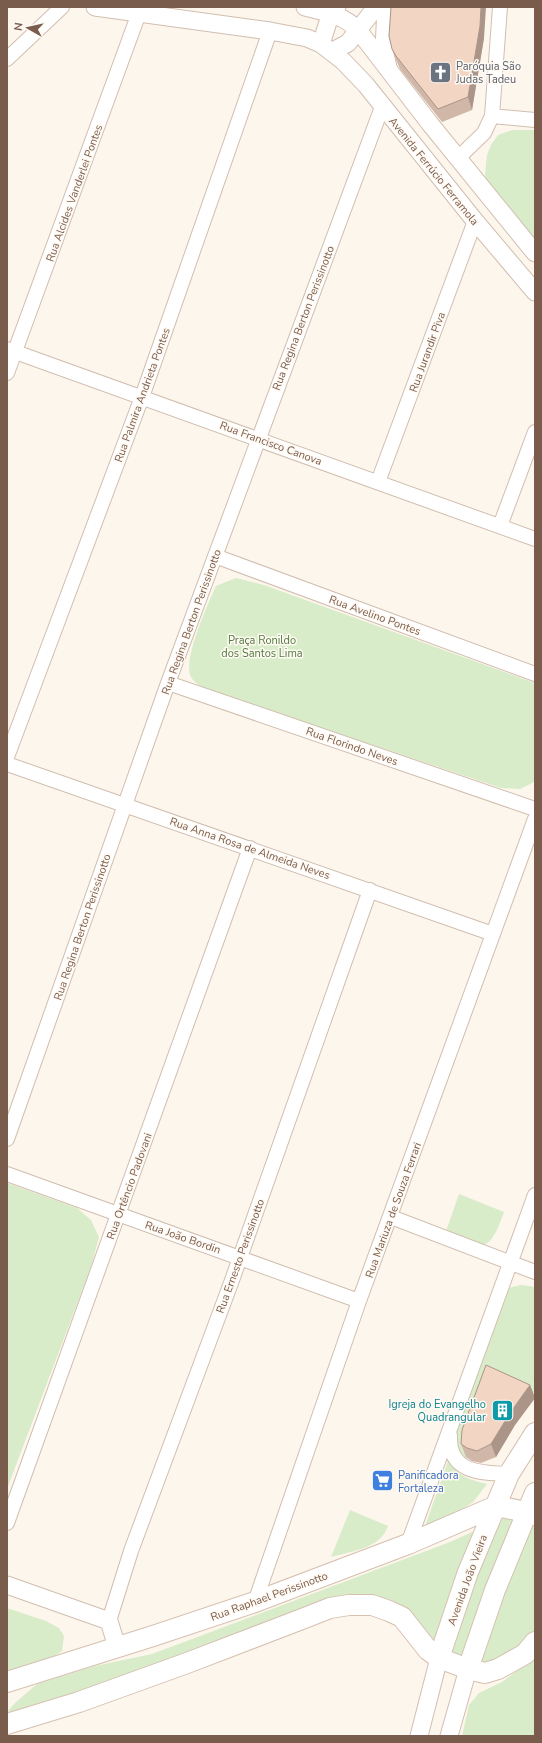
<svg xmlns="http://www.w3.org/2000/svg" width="542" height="1743" font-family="'Nunito Sans',sans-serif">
<rect width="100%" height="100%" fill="#fdf6ec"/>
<path fill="#d8ecc9" d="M 512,130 L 535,130 L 535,240 L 488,193 L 485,174 L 487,155 L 491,145 L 498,135 Z
M 236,578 L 264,585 L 535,683 L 535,777 L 534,782 L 520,789 L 501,788 L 203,688 C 199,685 193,681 191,677 C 182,660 208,604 216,586 Z
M 7,1183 L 77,1208 L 91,1220 L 99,1237 L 91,1267 L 7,1489 Z
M 459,1194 L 504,1212 C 489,1255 483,1249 444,1237 Z
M 521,1285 L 535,1287 L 535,1398 L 490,1378 L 466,1443 L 466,1460 L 450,1450 L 504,1289 Z
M 448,1461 C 461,1477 467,1479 487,1484 L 473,1502 L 439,1524 L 424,1529 Z
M 350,1510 L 388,1526 C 380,1549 352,1551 331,1557 Z
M 502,1515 L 520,1518 L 466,1657 L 451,1655 L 466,1604 Z
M 533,1525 L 535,1528 L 535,1629 L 511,1655 L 489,1663 L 477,1660 L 521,1548 Z
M 472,1532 L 475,1536 L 438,1641 L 432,1643 L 415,1617 L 388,1601 L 30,1708 L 7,1712 L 14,1704 L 37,1684 L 95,1666 L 152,1654 L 450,1542 Z
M 7,1608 L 46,1621 L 59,1628 L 64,1636 L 62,1651 L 53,1657 L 7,1671 Z
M 535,1657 L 535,1736 L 462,1736 L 469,1705 L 479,1693 L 502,1682 Z"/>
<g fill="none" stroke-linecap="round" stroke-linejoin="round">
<defs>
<path id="minor" d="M 7,59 L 62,7
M 492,116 L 535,120
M 458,158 L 484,133 L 492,116 L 500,7
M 7,349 L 535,539
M 7,373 L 139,13
M 378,482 L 475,221
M 500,526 L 535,432
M 215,556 L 535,674
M 168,683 L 535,809
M 7,757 L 142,397 L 270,31
M 7,764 L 493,934
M 7,1139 L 168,683 L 382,107
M 7,1174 L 359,1301
M 391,1217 L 535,1272
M 450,1435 C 448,1473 481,1473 509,1474
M 7,1523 L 250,848
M 408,1544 L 535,1195
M 255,1602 L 359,1301 L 535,819
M 109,1621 L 131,1551 L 231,1283 L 370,890"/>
<path id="tertiary" d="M 95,7 L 270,31 L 307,38 L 321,44 L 343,61 L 366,85 L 475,221 L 535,292
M 305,7 C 326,12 343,15 358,30 L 431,125 L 535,253
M 386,7 L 384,50 L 388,67
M 321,44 L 329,19 L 337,7
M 331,52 L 348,43 L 376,7
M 7,1585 L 109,1621 L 117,1647
M 419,1736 L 439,1658
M 449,1736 L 468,1669"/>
<path id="secondary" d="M 439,1658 L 468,1572 L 509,1474 L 535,1433
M 468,1669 L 495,1590 L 535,1493
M 7,1682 L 153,1636 L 255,1602 L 408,1544 L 496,1506 L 527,1512 L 535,1515
M 7,1724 L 79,1702 L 187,1663 L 302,1619 L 330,1608 L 349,1605 L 372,1605 L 389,1611 L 402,1617 L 428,1650 L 439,1658 L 468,1669 L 485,1673 L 498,1669 L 525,1654 L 535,1642"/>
</defs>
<use href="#minor" stroke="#d1beb0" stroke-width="16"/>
<use href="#tertiary" stroke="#d1beb0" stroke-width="19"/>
<use href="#secondary" stroke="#d6c0b0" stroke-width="22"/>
<use href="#minor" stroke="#fff" stroke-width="14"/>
<use href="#tertiary" stroke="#fff" stroke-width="17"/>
<use href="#secondary" stroke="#fff" stroke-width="20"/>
</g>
<path fill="#d1b7a8" d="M 484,38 L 472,110 L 442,122 L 400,69 L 397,62 L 392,49 Z
M 530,1385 L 535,1398 L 515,1425 L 496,1457 L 481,1463 L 472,1461 L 466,1457 L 461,1444 Z"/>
<path fill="#aa9588" d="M 481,7 L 486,7 L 484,38 L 472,110 L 468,97 Z
M 530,1385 L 535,1398 L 515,1425 L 496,1457 L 491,1444 L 510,1413 Z"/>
<path fill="#f3d5c3" stroke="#aa9588" d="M 391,7 L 481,7 L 480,26 L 468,97 L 438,109 L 396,56 L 392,49 L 389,36 Z
M 486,1365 L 530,1385 L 510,1413 L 491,1444 L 477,1451 L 467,1448 L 461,1444 L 462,1430 Z"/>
<defs>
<symbol id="church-square" viewBox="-11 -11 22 22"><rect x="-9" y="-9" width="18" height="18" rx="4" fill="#6b7280" stroke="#fffaf3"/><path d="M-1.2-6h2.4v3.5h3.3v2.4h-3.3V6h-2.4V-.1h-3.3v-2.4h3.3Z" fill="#fff"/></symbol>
<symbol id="building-square" viewBox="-11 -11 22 22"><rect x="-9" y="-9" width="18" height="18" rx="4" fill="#0f9aa8" stroke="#fffaf3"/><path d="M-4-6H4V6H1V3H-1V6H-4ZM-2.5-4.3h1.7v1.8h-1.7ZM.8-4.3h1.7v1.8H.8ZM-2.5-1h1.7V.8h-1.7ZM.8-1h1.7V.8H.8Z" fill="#fff"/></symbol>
<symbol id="supermarket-square" viewBox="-11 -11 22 22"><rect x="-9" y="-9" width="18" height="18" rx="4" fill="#3f7fe0" stroke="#fffaf3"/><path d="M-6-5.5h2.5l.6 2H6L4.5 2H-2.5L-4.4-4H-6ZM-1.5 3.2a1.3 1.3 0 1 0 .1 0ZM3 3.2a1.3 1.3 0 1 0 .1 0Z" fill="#fff"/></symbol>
</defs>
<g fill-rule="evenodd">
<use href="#church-square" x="428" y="60" width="25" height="25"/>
<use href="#building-square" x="490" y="1398" width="25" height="25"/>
<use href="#supermarket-square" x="370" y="1468" width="25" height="25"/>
</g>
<g text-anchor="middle" stroke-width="3" stroke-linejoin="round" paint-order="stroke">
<g font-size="11" fill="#5b616d" stroke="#fffaf3" text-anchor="start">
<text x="456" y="70">Paróquia São<tspan x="456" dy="13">Judas Tadeu</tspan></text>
</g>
<g font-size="11" fill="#7a5c4d" stroke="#fffaf3">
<text transform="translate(434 171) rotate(51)" y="4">Avenida Ferrúcio Ferramola</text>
<text transform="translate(74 193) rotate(-70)" y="4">Rua Alcides Vanderlei Pontes</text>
<text transform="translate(303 318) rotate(-69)" y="4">Rua Regina Berton Perissinotto</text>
<text transform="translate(427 352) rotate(-70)" y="4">Rua Jurandir Piva</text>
<text transform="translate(142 395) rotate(-70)" y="4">Rua Palmira Andrieta Pontes</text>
<text transform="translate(271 443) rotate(20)" y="4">Rua Francisco Canova</text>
<text transform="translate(375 615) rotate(20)" y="4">Rua Avelino Pontes</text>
<text transform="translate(191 622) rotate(-70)" y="4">Rua Regina Berton Perissinotto</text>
<text transform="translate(352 746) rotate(19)" y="4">Rua Florindo Neves</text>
<text transform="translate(250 848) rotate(19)" y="4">Rua Anna Rosa de Almeida Neves</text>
<text transform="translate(82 927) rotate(-71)" y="4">Rua Regina Berton Perissinotto</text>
<text transform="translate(129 1186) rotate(-70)" y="4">Rua Ortêncio Padovani</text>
<text transform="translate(393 1210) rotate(-70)" y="4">Rua Mariuza de Souza Ferrari</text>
<text transform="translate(183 1237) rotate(19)" y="4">Rua João Bordin</text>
<text transform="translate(240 1256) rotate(-70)" y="4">Rua Ernesto Perissinotto</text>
<text transform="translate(467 1580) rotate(-70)" y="4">Avenida João Vieira</text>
<text transform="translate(269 1596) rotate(-20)" y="4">Rua Raphael Perissinotto</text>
</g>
<g font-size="11" fill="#537a41" stroke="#fffaf3">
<text x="262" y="644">Praça Ronildo<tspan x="262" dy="13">dos Santos Lima</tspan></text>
</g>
<g font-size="11" fill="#0d838f" stroke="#fffaf3" text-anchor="end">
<text x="486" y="1408">Igreja do Evangelho<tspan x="486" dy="13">Quadrangular</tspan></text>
</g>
<g font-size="11" fill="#366cbe" stroke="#fffaf3" text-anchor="start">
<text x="398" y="1479">Panificadora<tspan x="398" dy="13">Fortaleza</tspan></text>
</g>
</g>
<rect width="542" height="1743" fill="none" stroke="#7a5c4d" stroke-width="16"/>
<g transform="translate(28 28) rotate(278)" stroke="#fffaf3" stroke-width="3" paint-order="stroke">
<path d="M0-3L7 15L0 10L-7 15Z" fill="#7a5c4d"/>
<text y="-6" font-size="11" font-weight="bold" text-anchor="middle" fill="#7a5c4d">N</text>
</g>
</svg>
